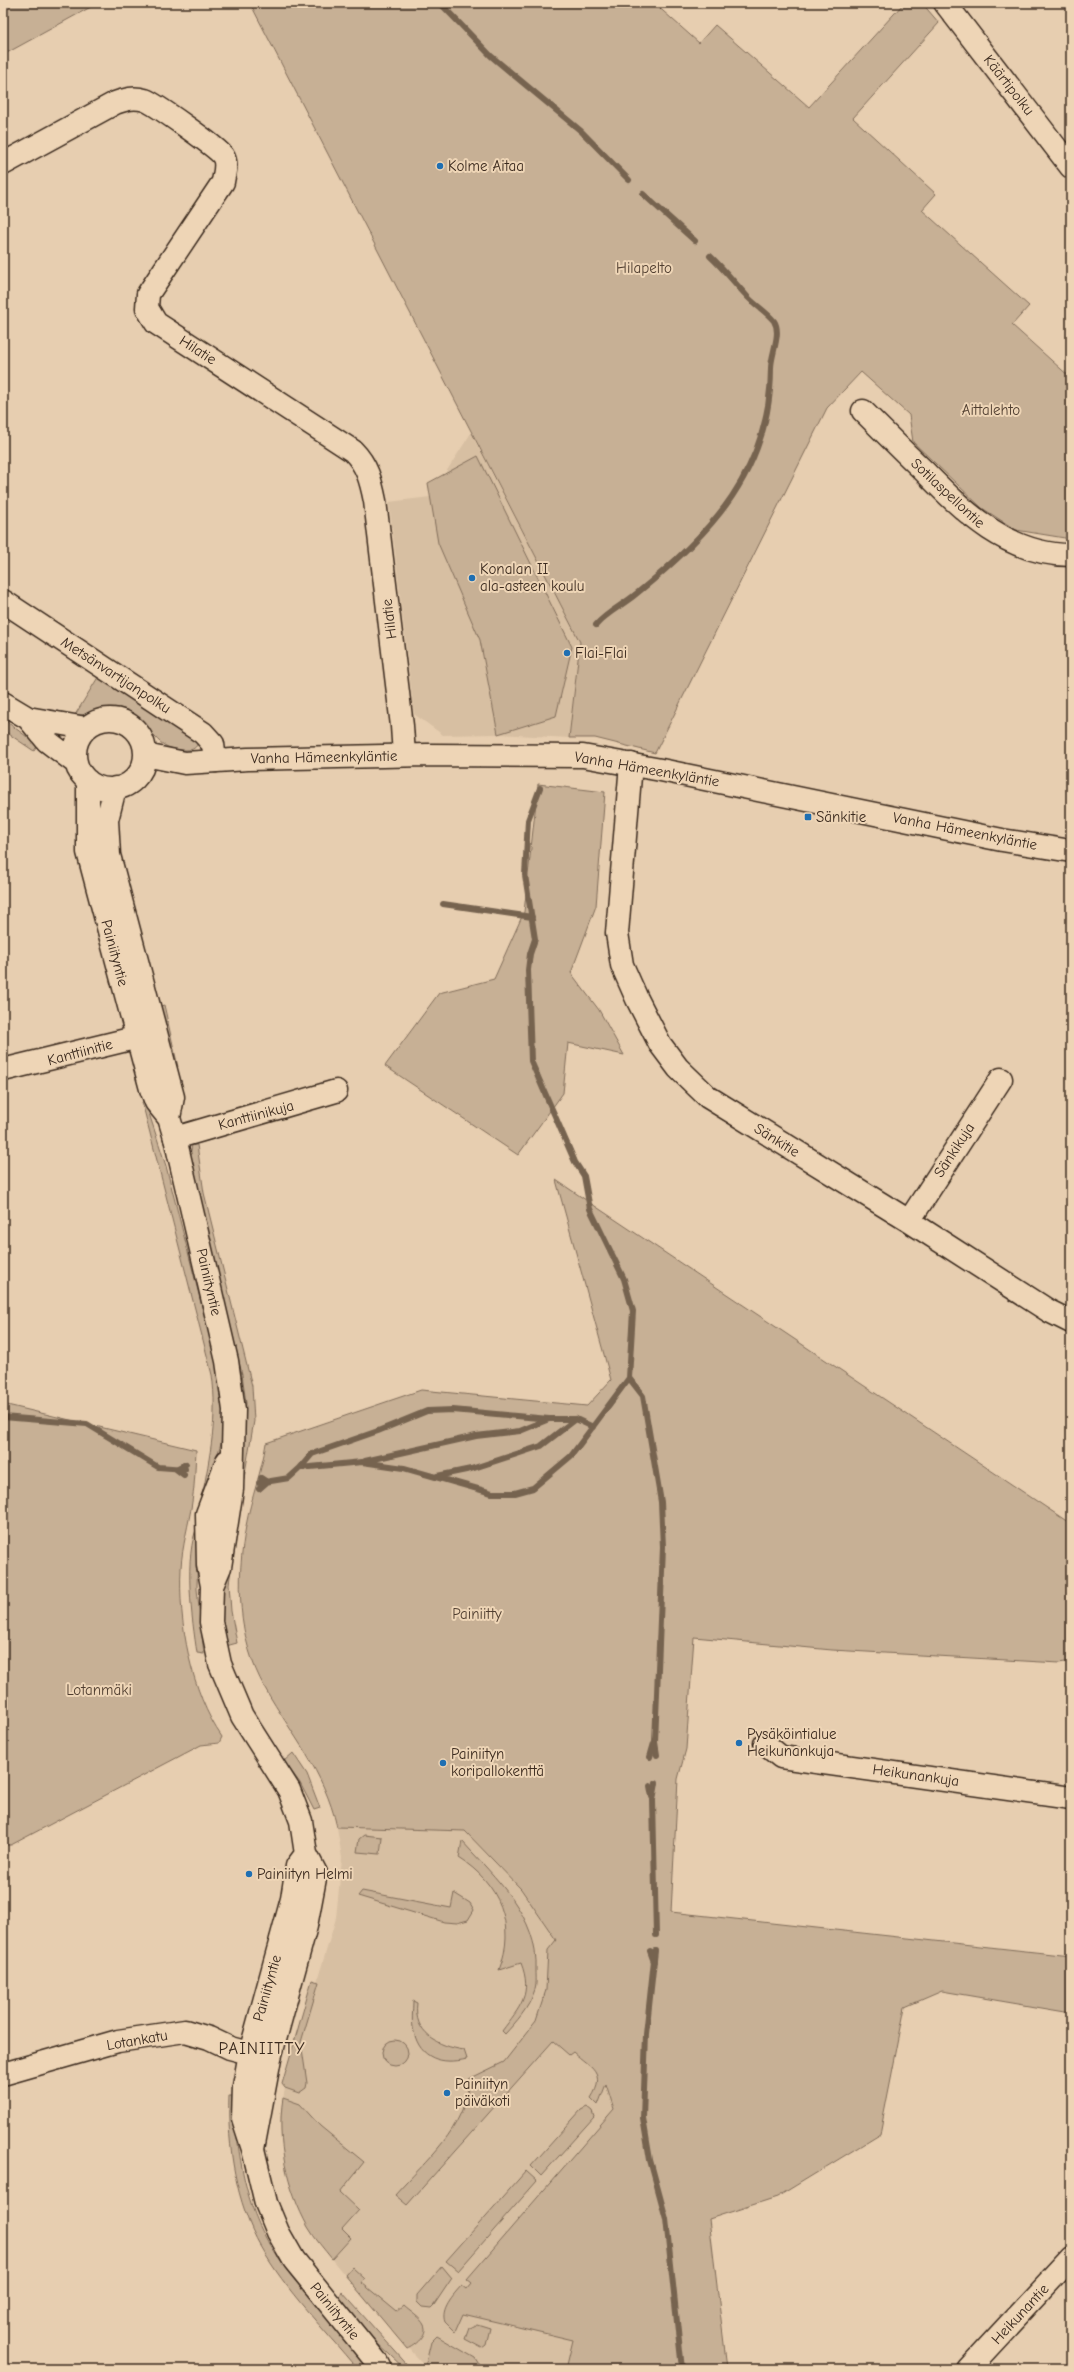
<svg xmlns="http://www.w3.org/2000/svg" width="1074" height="2372" font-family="'Comic Neue',sans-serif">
<rect width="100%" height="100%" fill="#e7ceb0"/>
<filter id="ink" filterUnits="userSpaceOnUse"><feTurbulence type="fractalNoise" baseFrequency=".025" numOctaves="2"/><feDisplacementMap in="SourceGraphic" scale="8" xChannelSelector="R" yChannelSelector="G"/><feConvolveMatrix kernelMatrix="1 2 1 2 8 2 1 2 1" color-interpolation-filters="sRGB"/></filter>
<g filter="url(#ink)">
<path fill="#d7bfa2" d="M 471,433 L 580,642 L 569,738 L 498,734 L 443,735 L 414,714 L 389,502 L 430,497 Z
M 337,1827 L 465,1831 L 521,1889 L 556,1940 L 624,2138 L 655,2369 L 428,2369 L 371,2307 L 333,2261 L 308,2227 L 289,2182 L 281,2142 L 280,2116 L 285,2088 L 336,1918 L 342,1858 Z"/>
<path fill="#c7b095" stroke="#816d5a" d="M 3,3 L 98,3 L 3,55 Z
M 250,3 L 654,3 L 699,43 L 715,25 L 809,107 L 904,3 L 922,3 L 939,23 L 853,118 L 936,194 L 922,210 L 1029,306 L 1012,325 L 1071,378 L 1071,539 L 1016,530 L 982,508 L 913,442 L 909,415 L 861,372 L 827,408 L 655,753 L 595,738 L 569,738 L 580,642 Z
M 478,456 L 572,647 L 556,716 L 498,734 L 480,640 L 438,543 L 428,483 Z
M 100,674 L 190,733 L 198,743 C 195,750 191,750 183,750 C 151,750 151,719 126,710 C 105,701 91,717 75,715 Z
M 3,719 L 38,745 L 34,751 L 3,730 Z
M 538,784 L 605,792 L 596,906 L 571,973 L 599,1010 L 624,1055 L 568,1043 L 563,1093 L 518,1155 L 385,1066 L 439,993 L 494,979 L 524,912 Z
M 164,1005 L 178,1067 L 172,1069 L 155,1008 Z
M 145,1101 L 166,1166 L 219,1373 L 224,1422 L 221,1443 L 204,1499 L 202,1497 C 210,1456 218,1417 212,1375 L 142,1102 Z
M 192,1145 L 197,1145 L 204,1193 L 252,1386 L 254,1421 L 239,1507 L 237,1506 L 246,1403 L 242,1374 L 228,1316 L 188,1166 Z
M 556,1180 L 1071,1524 L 1071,1661 L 1059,1663 L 832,1650 L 694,1637 L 686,1749 L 678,1779 L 671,1912 L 1071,1956 L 1071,2013 L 942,1991 L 905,2007 L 880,2134 L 777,2197 L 709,2219 L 727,2369 L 566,2369 L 573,2340 L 463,2314 L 455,2332 L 445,2322 C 440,2309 453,2295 462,2285 L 467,2289 L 472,2283 L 467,2279 L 614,2109 L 606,2084 L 598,2105 L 591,2098 C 607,2073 591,2068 573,2052 L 569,2055 L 553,2041 L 407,2205 L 395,2195 C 427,2159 466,2129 469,2079 L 504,2062 L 536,2021 L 546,1990 L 548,1950 L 556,1940 L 521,1889 L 465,1831 L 337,1827 C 324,1770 292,1736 265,1688 C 237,1639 236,1579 246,1526 C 251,1498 262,1471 266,1443 L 421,1390 L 587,1406 L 611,1380 Z
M 3,1404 L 196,1450 C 195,1467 195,1485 192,1502 C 189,1524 182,1546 181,1568 C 178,1621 191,1693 222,1737 L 219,1743 L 201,1745 L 11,1845 L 3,1845 Z
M 198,1525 L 197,1589 L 204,1654 L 197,1653 C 192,1620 183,1556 198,1525 Z
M 236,1532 L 229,1584 L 231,1611 L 237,1643 L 226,1646 L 220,1608 L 221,1583 Z
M 293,1753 L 307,1774 L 320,1808 L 314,1810 L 300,1783 L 284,1761 Z
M 364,1835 L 382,1837 L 380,1854 L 357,1852 L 359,1839 Z
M 462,1841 C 495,1878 539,1916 536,1971 C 536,1977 537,1986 534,1992 C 529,2008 516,2022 505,2034 L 502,2031 C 520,2007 533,1994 521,1963 L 499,1970 C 517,1925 499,1883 459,1858 Z
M 362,1891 L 451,1908 L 454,1893 L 470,1903 L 474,1910 L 468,1920 L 457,1923 L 444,1922 L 358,1896 Z
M 312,1980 L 319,1982 L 301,2042 L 307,2083 L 306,2088 L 299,2093 L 285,2088 L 282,2084 Z
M 413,2001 L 417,2003 C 413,2034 438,2046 464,2050 L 467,2059 C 442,2065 420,2059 414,2032 C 411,2022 413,2010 413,2001 Z
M382 2053a13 13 0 1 1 26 0a13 13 0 1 1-26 0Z
M 229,2096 L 232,2096 C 238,2145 242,2196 267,2240 C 294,2288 337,2324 368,2369 L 357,2369 C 325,2330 285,2290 261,2247 C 236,2203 227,2146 229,2096 Z
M 283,2098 L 300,2104 L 320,2126 L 364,2162 L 340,2192 L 359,2210 L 342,2229 L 351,2238 L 332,2259 C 324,2249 315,2239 308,2227 C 287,2189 276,2141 283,2098 Z
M 587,2107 L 592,2111 L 594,2117 L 541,2176 L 531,2166 L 581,2110 Z
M 526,2171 L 537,2181 L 458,2271 L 446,2261 Z
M 442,2266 L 452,2278 L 434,2305 L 431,2308 L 422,2307 L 417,2302 L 417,2295 Z
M 352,2267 L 365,2279 L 362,2283 L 397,2312 L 404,2306 C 409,2311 421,2318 424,2325 C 429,2335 414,2346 407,2349 L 345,2275 Z
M 342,2292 L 411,2369 L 405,2369 L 377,2343 L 342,2303 L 340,2297 Z
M 477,2324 L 490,2328 L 486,2345 L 482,2348 L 465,2339 L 469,2328 Z
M 437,2336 L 475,2358 L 482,2369 L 428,2369 L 425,2367 L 431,2342 Z"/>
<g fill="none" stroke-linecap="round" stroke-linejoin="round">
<path stroke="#766350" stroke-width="6" d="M 440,3 L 491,56 L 581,131 L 629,180
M 643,194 L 695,241
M 596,625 C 607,612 623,605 636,594 C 712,533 771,470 771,368 C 771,354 782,333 774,321 C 766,311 753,304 745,294 C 733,281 723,268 710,256
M 443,904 L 532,917
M 629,1378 L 643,1396 L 661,1502 L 663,1547 L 655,1742 L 657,1755
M 3,1417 L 87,1424 L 158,1467 L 185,1469
M 365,1461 L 476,1436 L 520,1431 L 549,1419 L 576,1419 L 593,1427
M 300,1468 L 312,1454 L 378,1431 L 427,1411 L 453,1410 L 549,1419
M 184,1475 L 176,1469 L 186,1464
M 437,1476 L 471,1469 L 541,1446 L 576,1419
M 259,1483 L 289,1478 L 300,1468 L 362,1462 L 404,1468 L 492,1493 L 515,1493 L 533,1488 L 571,1456 L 629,1378 L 633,1311 L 624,1279 L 590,1209 L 584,1176 L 575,1162 L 531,1061 L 528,970 L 530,954 L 535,939 L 525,875 L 528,820 L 540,788
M 259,1489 L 267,1482 L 261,1478
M 650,1757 L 654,1743
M 656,1783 L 653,1800 L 656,1935
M 650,1786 L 652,1797
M 650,1951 L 654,1962
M 655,1951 L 646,2034 L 643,2118 L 650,2160 L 666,2219 L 682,2369"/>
<defs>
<path id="minor" d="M 945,3 L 1071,167
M 3,164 L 115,103 C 126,99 134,97 145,100 C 154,103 218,148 223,156 C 228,164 224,174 223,182 L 148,294 L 147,308 L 156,323 L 353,451 C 367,465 371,481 375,501 L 402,726 L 404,755
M 863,411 C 883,431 903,451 924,471 C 965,513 1008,555 1071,555
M 3,601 L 203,733 L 213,744 L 215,761
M 631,764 L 617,933 L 622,965 L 637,999 L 660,1044 L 678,1068 L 708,1097 L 909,1221 L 1049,1311 L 1071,1322
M 3,1070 L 155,1033
M 175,1138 L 336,1091
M 909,1221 L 1001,1079
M 765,1744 L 781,1757 L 1071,1798
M 3,2074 L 118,2041 L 185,2031 L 209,2038 L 230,2048 L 268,2058
M 968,2369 L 1071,2258"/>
<path id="tertiary" d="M 3,703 L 28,718 L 47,741 L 76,763
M 28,718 L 86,728
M75 754a35 35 0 1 1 70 0a35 35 0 1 1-70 0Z
M 145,755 L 185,763 L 248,759 L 427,755 L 583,756 L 661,770 L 1002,840 L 1071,851
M 88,781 L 88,852 L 151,1089 L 156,1102 L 169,1118 L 175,1138 L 227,1361 L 234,1410 L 232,1489 L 220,1567 L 212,1586
M 115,788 L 107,820 L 109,855 L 173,1097 L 169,1118
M 227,1461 L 207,1514 L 208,1565 L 212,1586 L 211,1622 L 220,1664 L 242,1716 L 289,1790 L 301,1821 L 306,1854 L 316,1873 L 306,1926 L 270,2058 L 253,2149
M 306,1854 L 297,1866 L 292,1899 L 250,2053 L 244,2086 L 243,2118 L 253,2149 L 266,2203 L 278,2232 L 294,2260 L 376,2361 L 380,2369"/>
</defs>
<use href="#minor" stroke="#3b2a1e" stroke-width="25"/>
<use href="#tertiary" stroke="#3b2a1e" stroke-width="25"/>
<use href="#minor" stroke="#eed5b6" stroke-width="22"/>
<use href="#tertiary" stroke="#eed5b6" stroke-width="22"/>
</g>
</g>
<g fill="#1f6fb2" stroke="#eed5b6" stroke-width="1.5">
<circle cx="440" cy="166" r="4"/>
<circle cx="472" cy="578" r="4"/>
<circle cx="567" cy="653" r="4"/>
<rect x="804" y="813" width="8" height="8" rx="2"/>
<circle cx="739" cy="1743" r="4"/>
<circle cx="443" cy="1763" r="4"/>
<circle cx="249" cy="1874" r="4"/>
<circle cx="447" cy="2093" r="4"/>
</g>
<g text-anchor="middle" stroke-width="4" stroke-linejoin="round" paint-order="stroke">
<g font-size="15" fill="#3b2a1e" stroke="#eed5b6">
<text transform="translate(1009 85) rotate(52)" y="5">Käärtipolku</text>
<text transform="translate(198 350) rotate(33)" y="5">Hilatie</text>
<text transform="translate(948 493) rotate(43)" y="5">Sotilaspellontie</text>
<text transform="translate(389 619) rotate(-97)" y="5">Hilatie</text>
<text transform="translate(116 675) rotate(33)" y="5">Metsänvartijanpolku</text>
<text transform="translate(324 757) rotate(-1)" y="5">Vanha Hämeenkyläntie</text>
<text transform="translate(647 769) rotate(10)" y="5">Vanha Hämeenkyläntie</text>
<text transform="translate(965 831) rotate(11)" y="5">Vanha Hämeenkyläntie</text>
<text transform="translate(115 953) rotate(75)" y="5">Painiityntie</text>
<text transform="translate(80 1052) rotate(-15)" y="5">Kanttiinitie</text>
<text transform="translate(256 1115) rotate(-15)" y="5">Kanttiinikuja</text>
<text transform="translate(777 1140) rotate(32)" y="5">Sänkitie</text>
<text transform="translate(954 1150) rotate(-57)" y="5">Sänkikuja</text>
<text transform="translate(209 1282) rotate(77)" y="5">Painiityntie</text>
<text transform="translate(916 1775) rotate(8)" y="5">Heikunankuja</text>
<text transform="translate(267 1988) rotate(-74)" y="5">Painiityntie</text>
<text transform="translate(137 2040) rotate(-10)" y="5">Lotankatu</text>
<text transform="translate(335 2311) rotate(51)" y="5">Painiityntie</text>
<text transform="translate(1020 2314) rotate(-47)" y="5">Heikunantie</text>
</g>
<g font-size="15" fill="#3b2a1e" stroke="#eed5b6" text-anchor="start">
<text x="448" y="171">Kolme Aitaa</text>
<text x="480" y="574">Konalan II<tspan x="480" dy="17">ala-asteen koulu</tspan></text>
<text x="575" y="658">Flai-Flai</text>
<text x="816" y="822">Sänkitie</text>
<text x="747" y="1739">Pysäköintialue<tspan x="747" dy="17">Heikunankuja</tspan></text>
<text x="451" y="1759">Painiityn<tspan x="451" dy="17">koripallokenttä</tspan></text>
<text x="257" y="1879">Painiityn Helmi</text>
<text x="455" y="2089">Painiityn<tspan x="455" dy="17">päiväkoti</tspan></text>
</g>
<g font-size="15" fill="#503e30" stroke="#eed5b6">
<text x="644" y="273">Hilapelto</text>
<text x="991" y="415">Aittalehto</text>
<text x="477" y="1619">Painiitty</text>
<text x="99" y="1695">Lotanmäki</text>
</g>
<g font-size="17" letter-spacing="1" fill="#3b2a1e" stroke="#eed5b6">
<text x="262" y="2054">PAINIITTY</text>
</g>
</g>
<rect width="1074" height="2372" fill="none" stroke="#eed5b6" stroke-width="16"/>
<rect x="8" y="8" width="1058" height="2356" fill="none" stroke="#3b2a1e" stroke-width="1.5" filter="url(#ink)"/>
</svg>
